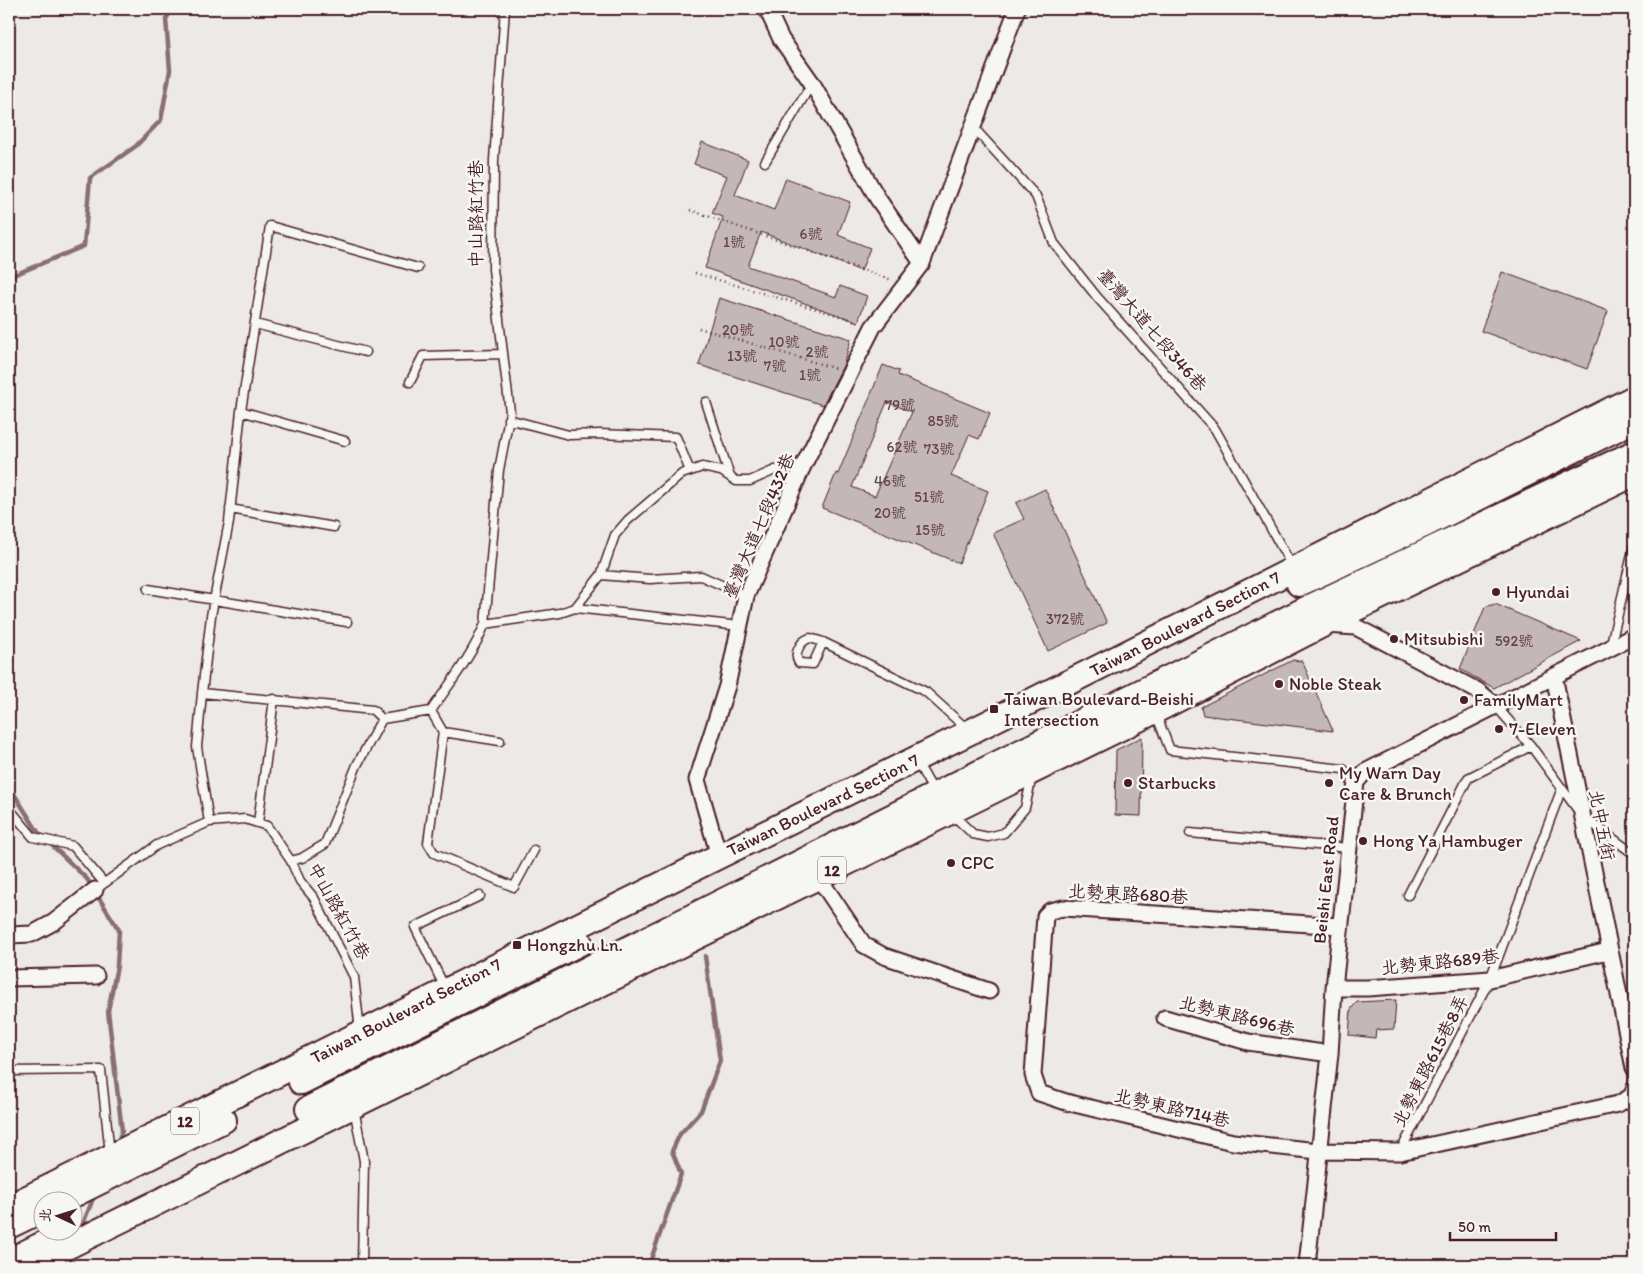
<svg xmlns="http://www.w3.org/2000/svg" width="1643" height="1274" font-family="Itim,'LXGW WenKai TC',sans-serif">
<rect width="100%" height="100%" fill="#ece9e6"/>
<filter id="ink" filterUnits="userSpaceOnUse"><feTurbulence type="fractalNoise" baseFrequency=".02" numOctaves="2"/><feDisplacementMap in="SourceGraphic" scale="10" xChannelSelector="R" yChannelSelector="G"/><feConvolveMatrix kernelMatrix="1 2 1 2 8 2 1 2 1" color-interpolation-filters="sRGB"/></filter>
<g filter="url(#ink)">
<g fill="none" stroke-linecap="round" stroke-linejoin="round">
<path stroke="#886e73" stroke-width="4.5" d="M 9,277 L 84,246 L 90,178 L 136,146 L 161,120 L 170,70 L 166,19 L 172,9
M 9,786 L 38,832 L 87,879 L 119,930 L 117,966 L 108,1011 L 122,1131 L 117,1143
M 80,1231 L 95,1194
M 65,1265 L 69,1256
M 649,1265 L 681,1174 L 672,1151 L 680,1134 L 701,1111 L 720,1061 L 705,956"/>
</g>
<path fill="#c4b7b7" stroke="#4a1f2b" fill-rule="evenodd" d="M 702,142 L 748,160 L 735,195 L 774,210 L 786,178 L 850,202 L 838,235 L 870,248 L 861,271 L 761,232 L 748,266 L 836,297 L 840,286 L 867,296 L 858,322 L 705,268 L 723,217 L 712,213 L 727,176 L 694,164 Z
M 1502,272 L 1608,311 L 1587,369 L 1481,331 Z
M 719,298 L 851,339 L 843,366 L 823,405 L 699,365 Z
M 883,365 L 899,371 L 898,375 L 990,413 L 979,439 L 969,435 L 951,476 L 988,491 L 959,563 L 822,508 L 836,473 L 838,474 ZM 887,402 L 912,412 L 875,496 L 852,487 Z
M 1045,489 L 1107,623 L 1048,651 L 993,533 L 1024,519 L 1016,503 Z
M 1495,604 L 1581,641 L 1494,688 L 1460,669 L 1485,607 Z
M 1293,660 L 1302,661 L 1333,731 L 1203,715 L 1201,707 Z
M 1142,737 L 1141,816 L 1115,815 L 1116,750 Z
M 1396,1000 L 1394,1029 L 1376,1030 L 1375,1038 L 1349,1035 L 1351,1009 L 1357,1002 Z"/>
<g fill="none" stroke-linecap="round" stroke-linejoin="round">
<defs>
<path id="lane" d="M 972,126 L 1036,196 L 1054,243 L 1097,297 L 1215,429 L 1292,566
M 765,162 L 812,83
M 255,324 L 366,352
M 410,382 L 423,356 L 503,354
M 706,402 L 730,477
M 241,411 L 345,441
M 508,419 L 569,435 L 599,434 L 676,437 L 690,471
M 230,509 L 334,527
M 601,575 L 650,579 L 701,576 L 746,596
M 148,589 L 347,622
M 575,608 L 740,626
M 485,624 L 560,613 L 575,608 L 601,575 L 615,535 L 628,520 L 682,474 L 702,467 L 721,471 L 736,481 L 750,481 L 775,470 L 803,466
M 823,642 L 813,664 L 799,663 C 793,654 800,641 810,638 L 823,642 L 926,692 L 968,730
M 1610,648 L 1634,546
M 202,693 L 373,710 L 382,719
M 1495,705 L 1531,746 L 1577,809
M 431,711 L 443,732 L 428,843 L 434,853 L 514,887 L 534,850
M 1156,714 L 1170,750 L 1343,769 L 1356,782
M 443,732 L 500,741
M 916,760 L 934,792
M 9,813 L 13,813 L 33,837 L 73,846 L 104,883
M 952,814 L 973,834 L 988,837 L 1004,833 L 1025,808 L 1032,776
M 1585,818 L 1634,854
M 209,822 L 197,747 L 202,693 L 211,616 L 229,522 L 241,411 L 270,226 L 418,268
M 258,823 L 274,699
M 1190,833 L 1348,848
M 291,861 L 300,881 L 314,898 L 354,977 L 360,1031
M 95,890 L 157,845 L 209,822 L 245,819 L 267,826 L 291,861 L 302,858 L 325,844 L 357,765 L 382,719 L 431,711 C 450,683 472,656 485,624 L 499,470 L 510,412 L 493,269 L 494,160 L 505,9
M 1408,895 L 1468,778 L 1531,746
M 445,988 L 415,927 L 480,896
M 9,1071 L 101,1070 L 110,1154
M 354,1108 L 364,1161 L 362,1265
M 1400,1152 L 1490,979 L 1562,788"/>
<path id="street" d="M 767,9 L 781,39 L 812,83 L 878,199 L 922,263
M 1326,625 L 1356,627 L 1478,691 L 1495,705
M 1554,676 L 1634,1068
M 719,856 L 697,780 L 727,686 L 746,596 L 803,466 L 873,327 L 922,263 L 1017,9
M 818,877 L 864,945 L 884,956 L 989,991
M 1340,926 L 1063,908 L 1050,911 L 1045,916 L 1033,1075 L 1039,1093 L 1066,1102 L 1233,1142 L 1318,1151 L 1400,1152 L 1618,1104 L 1632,1096 L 1634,1089
M 9,935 L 32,934 L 54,922 L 95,890
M 9,978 L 96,976
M 1334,988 L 1368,988 L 1490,979 L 1608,951
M 1165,1018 L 1248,1042 L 1330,1054
M 1307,1265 L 1330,1054 L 1334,988 L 1356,782 L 1365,772 L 1634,636"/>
<path id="primary" d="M 1299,584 L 1422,526 L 1634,420
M 301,1082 L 580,943
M 308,1109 L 1312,606 L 1634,453
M 59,1202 L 224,1120
M 9,1207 L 970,732 L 1634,398
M 9,1226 L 42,1210
M 9,1261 L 45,1243
M 30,1265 L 1155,711 L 1322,625 L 1634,474"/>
</defs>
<use href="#lane" stroke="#4a1f2b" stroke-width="11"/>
<use href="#street" stroke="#4a1f2b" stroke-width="19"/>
<use href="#primary" stroke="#4a1f2b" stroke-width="28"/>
<path stroke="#4a1f2b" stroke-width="2.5" stroke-dasharray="1 4" stroke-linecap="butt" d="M 690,210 L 892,280
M 695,273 L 860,322
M 699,328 L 837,369"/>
<use href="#lane" stroke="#f6f6f2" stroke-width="8"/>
<use href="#street" stroke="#f6f6f2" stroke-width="15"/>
<use href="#primary" stroke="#f6f6f2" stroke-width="24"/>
</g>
</g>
<g fill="#4a1f2b" stroke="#f6f6f2" stroke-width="2">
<circle cx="1496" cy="592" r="5"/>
<circle cx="1394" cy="639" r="5"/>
<circle cx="1279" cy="684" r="5"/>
<circle cx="1464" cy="700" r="5"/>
<rect x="989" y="704" width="10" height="10" rx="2.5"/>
<circle cx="1499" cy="729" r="5"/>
<circle cx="1128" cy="783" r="5"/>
<circle cx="1329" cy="783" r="5"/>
<circle cx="1363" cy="841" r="5"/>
<circle cx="951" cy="863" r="5"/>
<rect x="512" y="940" width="10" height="10" rx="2.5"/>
</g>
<g text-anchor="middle" stroke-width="5" stroke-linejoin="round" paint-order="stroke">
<g font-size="15" fill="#68454e">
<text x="811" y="239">6號</text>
<text x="734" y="247">1號</text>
<text x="738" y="335">20號</text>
<text x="784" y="347">10號</text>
<text x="817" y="357">2號</text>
<text x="742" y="361">13號</text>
<text x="775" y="371">7號</text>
<text x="810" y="380">1號</text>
<text x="900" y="410">79號</text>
<text x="943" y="426">85號</text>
<text x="902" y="452">62號</text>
<text x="939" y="454">73號</text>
<text x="890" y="486">46號</text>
<text x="929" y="502">51號</text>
<text x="890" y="518">20號</text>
<text x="930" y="535">15號</text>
<text x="1065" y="624">372號</text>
<text x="1514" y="646">592號</text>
</g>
<g fill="#f6f6f2" stroke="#7e6067" stroke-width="1">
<rect x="818" y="856.5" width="28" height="27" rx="4"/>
<rect x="171" y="1107.5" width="28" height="27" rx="4"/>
</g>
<g font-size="16" font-weight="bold" fill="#4a1f2b">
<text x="832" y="876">12</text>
<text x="185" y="1127">12</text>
</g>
<g font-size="18" fill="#4a1f2b" stroke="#f6f6f2">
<text transform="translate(476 214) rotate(-90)" y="6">中山路紅竹巷</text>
<text transform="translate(1152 330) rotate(49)" y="6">臺灣大道七段346巷</text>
<text transform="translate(759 526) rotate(-67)" y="6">臺灣大道七段432巷</text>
<text transform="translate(1185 624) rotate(-27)" y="6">Taiwan Boulevard Section 7</text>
<text transform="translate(823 805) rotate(-26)" y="6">Taiwan Boulevard Section 7</text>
<text transform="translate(1602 825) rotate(79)" y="6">北中五街</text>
<text transform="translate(1326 880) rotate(-84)" y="6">Beishi East Road</text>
<text transform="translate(1128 894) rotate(3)" y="6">北勢東路680巷</text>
<text transform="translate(339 911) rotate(61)" y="6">中山路紅竹巷</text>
<text transform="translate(1440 962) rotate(-6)" y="6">北勢東路689巷</text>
<text transform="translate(406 1011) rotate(-27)" y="6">Taiwan Boulevard Section 7</text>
<text transform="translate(1237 1016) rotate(14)" y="6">北勢東路696巷</text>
<text transform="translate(1430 1061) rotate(-63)" y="6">北勢東路615巷8弄</text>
<text transform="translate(1172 1108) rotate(13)" y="6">北勢東路714巷</text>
</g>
<g font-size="18" fill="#4a1f2b" stroke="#f6f6f2" text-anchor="start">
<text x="1506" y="598">Hyundai</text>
<text x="1404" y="645">Mitsubishi</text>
<text x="1289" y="690">Noble Steak</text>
<text x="1004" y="705">Taiwan Boulevard-Beishi<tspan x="1004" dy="21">Intersection</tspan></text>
<text x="1474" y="706">FamilyMart</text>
<text x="1509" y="735">7-Eleven</text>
<text x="1339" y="779">My Warn Day<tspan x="1339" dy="21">Care &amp; Brunch</tspan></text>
<text x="1138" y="789">Starbucks</text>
<text x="1373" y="847">Hong Ya Hambuger</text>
<text x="961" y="869">CPC</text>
<text x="527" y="951">Hongzhu Ln.</text>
</g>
</g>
<rect width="1643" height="1274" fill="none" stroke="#f6f6f2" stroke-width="30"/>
<rect x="15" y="15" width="1613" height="1244" fill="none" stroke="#4a1f2b" stroke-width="2" filter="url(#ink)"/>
<g transform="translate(58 1216) rotate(274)"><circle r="24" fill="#f6f6f2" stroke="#b1a0a2"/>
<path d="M0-4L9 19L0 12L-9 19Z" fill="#4a1f2b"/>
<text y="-8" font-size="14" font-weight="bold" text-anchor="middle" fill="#4a1f2b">北</text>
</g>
<path d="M1450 1232v8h106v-8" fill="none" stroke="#4a1f2b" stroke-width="2.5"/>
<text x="1458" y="1232" font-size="15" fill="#4a1f2b" stroke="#f6f6f2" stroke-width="4" paint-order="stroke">50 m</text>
</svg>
